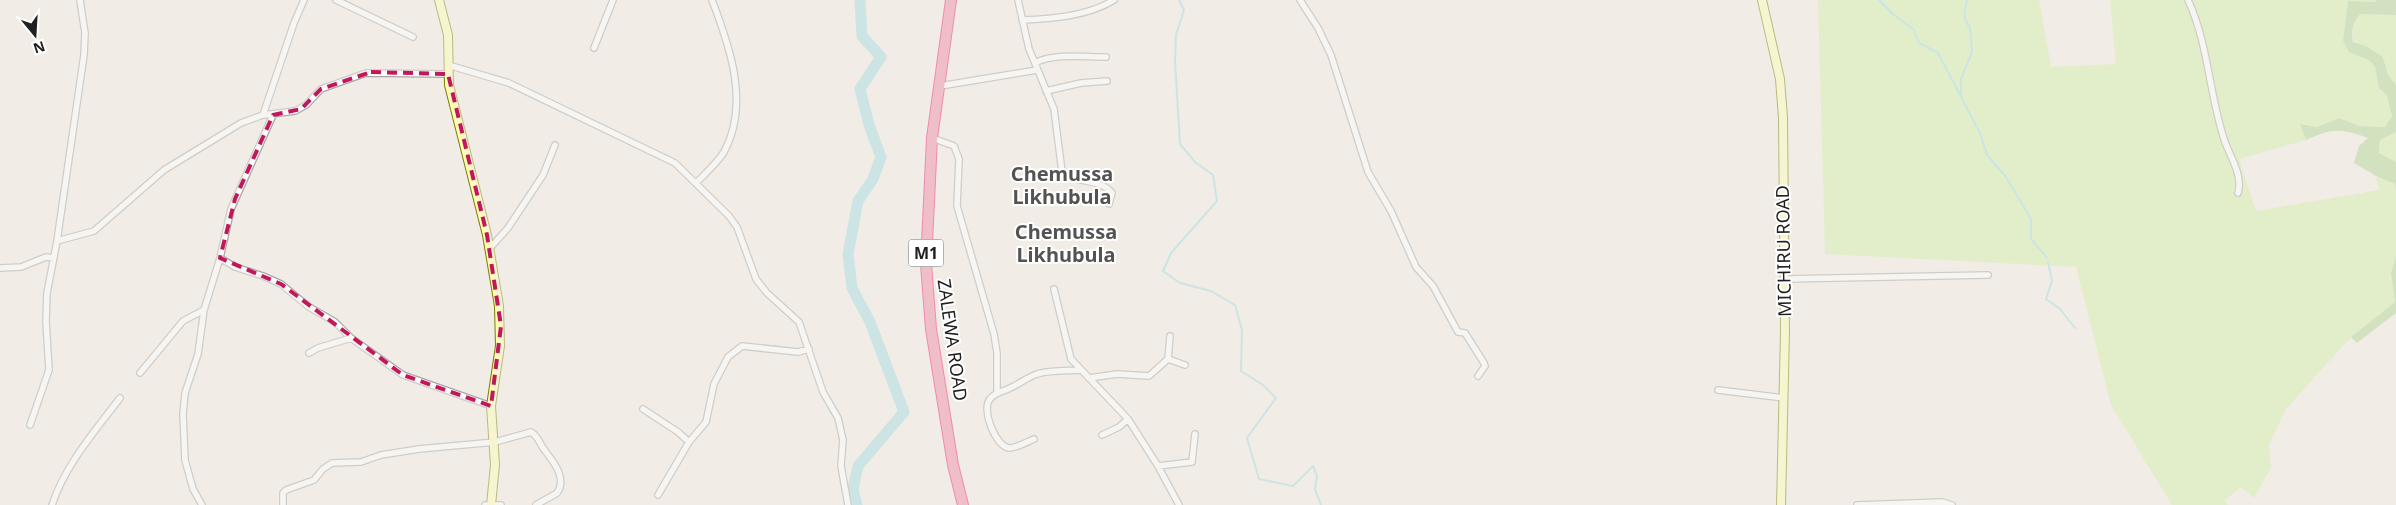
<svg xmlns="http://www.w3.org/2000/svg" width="2396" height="505" font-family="'Noto Sans',sans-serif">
<rect width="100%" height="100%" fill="#f1ece5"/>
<path fill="#d1f0a6" d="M 1818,0 L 2039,0 L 2051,67 L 2116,64 L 2110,0 L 2375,0 L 2377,2 L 2348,1 L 2343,41 L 2362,59 L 2370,61 L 2375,67 L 2379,88 L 2387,96 L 2392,116 L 2385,127 L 2360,126 L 2339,118 L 2317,127 L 2301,124 L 2306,140 L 2239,159 L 2256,211 L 2379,190 L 2376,176 L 2395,184 L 2396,193 L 2396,256 L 2391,273 L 2395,302 L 2351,337 L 2286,409 L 2269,444 L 2271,468 L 2254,498 L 2241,487 L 2224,501 L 2228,505 L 2172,505 L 2111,405 L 2076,267 L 1825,254 Z
M 2360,14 L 2396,15 L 2396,85 L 2388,75 L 2383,57 L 2366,46 L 2353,42 L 2354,21 Z
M 2396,132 L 2396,162 L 2379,153 L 2380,140 Z"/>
<path fill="#aed596" d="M 2375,0 L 2396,0 L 2396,15 L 2360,14 C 2353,22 2351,31 2353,42 L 2366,46 L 2383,57 L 2388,75 L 2396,85 L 2396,132 L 2380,140 L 2379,153 L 2396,162 L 2396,193 L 2395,184 L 2376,176 L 2354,163 L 2359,146 L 2368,138 C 2340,128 2333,128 2306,140 L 2300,124 L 2317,127 L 2339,118 L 2360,126 L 2385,127 L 2392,116 L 2387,96 L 2379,88 L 2375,67 L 2370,61 L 2349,52 L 2343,41 L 2348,1 L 2376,2 Z
M 2396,256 L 2396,313 L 2357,343 L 2351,337 L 2395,302 L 2391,273 Z"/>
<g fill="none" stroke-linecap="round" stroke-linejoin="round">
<path stroke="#a1dae3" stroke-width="2" d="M 1179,0 L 1184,10 L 1176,35 L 1175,62 L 1180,144 L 1195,162 L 1213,175 L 1217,201 L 1171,253 L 1163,271 L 1180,283 L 1211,291 L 1235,305 L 1242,330 L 1241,371 L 1263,385 L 1276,398 L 1247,438 L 1259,479 L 1293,486 L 1313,466 L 1317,476 L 1315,489 L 1321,505
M 1879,0 L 1893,14 L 1914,30 L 1919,43 L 1938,53 L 1980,133 L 1987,155 L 2006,177 L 2031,219 L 2031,239 L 2047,258
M 1961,94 L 1961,79 L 1972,52 L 1970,27 C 1962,20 1965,9 1967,0
M 2048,262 L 2052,281 L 2046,299 L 2060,309 L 2075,328"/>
<path stroke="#a1dae3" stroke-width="11" d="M 857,505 L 853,489 L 858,466 L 904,412 L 870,322 L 852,288 L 848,254 L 858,201 L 873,179 L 881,157 L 869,125 L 860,89 L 881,57 L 862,36 L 860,0"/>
<defs>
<path id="street" d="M 336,0 L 413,37
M 1018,0 L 1029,49 L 1054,109 L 1062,172 C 1076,184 1100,178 1112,193 L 1109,204
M 1300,0 L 1318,28 L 1331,55 L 1368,172 L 1391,211 L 1416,267 L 1433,286 L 1458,332 L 1465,333 L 1484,363 L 1485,366 L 1478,376
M 2188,0 C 2209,45 2209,96 2225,142 C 2231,158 2243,176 2238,193
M 1022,20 C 1052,19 1088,16 1114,0
M 594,48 L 613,0
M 1035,63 C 1054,53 1084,57 1106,57
M 448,65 L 509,83 L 675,163 L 729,216 L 737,227 L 756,279 L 767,293 L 799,322 L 823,392 L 838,418 L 843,440 L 841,466 L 848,505
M 940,86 L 1037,70
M 1046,91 L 1081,83 L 1107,81
M 263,115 L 294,23 L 304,0
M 932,138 L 954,146 L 959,159 L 957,206 L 994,334 L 997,353 L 997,393
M 696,183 C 705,174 717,163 724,152 C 750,104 730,47 712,0
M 57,241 L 94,231 L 164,170 L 241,123 L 263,115 L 295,111 L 306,105 L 321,89 L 366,73 L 448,74
M 490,248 L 508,228 L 543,175 L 555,145
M 220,258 L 235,267 L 263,276 L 281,284 L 309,307 L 335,322 L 351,338 L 403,375 L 491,406
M 0,268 L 21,267 L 46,257 L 54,258
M 1784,279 L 1988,275
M 1054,289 L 1071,359 L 1128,419 L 1158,466 L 1179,505
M 309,353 L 318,348 L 351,338
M 1168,359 L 1185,365
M 140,373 L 183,321 L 204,310
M 1089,378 L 1117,374 L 1149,376 L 1168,359 L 1170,336
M 1718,390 L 1784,398
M 643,409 L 678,432 L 689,442
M 30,425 L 49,370 L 46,321 L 47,293 L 57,241 L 84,55 L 85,33 L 80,0
M 1102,435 L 1119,427 L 1128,419
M 1034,439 C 1027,442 1016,448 1009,448 C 995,446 981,409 990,399 C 995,392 1003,392 1010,388 C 1019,384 1028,377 1037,374 C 1050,370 1066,371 1080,370
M 1158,466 L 1192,462 L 1195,434
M 658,495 L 689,442 L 706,422 L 714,384 L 728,357 L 742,346 L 798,352 L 809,349
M 52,505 C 65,465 95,431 120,398
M 202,505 L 193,489 L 185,460 L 183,414 L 185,393 L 198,354 L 204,310 L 220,258 L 231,209 L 273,115
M 283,505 L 283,493 L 286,490 L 314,480 L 323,469 L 332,463 L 361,462 L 381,455 L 419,449 L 495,442 L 531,432 C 538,436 539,442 543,448 C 552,460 568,478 557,493 L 536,505
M 485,505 L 501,505
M 1857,505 L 1942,502 L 1952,505"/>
<path id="secondary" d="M 439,0 L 448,35 L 449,85 L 487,235 L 499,306 L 500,346 L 491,406 L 495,465 L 491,505
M 1762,0 L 1780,79 L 1783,118 L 1785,331 L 1781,505"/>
<path id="highway" d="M 951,0 L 932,138 L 926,264 L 931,329 L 953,465 L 963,505"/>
</defs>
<use href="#street" stroke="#a7a7a7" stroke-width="8"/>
<use href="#secondary" stroke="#7b7d00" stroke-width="10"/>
<use href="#highway" stroke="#ed1472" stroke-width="12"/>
<use href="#street" stroke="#fff" stroke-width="5.5"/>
<use href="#secondary" stroke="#fffcb5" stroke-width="8"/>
<use href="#highway" stroke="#f085a3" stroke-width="10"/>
</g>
<path d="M0 0H2396V505H0ZM 371,72 L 448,74 L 487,235 L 501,326 L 491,406 L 403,375 L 281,284 L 220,258 L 235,199 L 273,115 L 301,109 L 321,89 Z" fill="#f1ece5" fill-opacity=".55" fill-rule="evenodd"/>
<path fill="none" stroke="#c2185b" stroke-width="4" stroke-dasharray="10 6" stroke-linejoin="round" d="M 371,72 L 448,74 L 487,235 L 501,326 L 491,406 L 403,375 L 281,284 L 220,258 L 235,199 L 273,115 L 301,109 L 321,89 Z"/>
<g text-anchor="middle" stroke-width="4" stroke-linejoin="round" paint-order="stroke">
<rect fill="#fff" stroke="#636363" stroke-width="1" x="908.5" y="239.5" width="35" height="27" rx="4"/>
<g font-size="16" font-weight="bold" fill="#202020">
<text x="926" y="259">M1</text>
</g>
<g font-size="18" fill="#202020" stroke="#fff">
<text transform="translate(1784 251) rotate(-91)" y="6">MICHIRU ROAD</text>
<text transform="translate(952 340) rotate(82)" y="6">ZALEWA ROAD</text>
</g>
<g font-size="20" font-weight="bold" fill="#535353" stroke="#fff">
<text x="1062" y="181">Chemussa<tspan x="1062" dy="23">Likhubula</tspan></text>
<text x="1066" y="239">Chemussa<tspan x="1066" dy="23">Likhubula</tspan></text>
</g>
</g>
<g transform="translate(35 35) rotate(162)" stroke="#ffffff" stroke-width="4" paint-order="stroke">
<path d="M0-4L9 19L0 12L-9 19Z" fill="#202020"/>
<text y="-8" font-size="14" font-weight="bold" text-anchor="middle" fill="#202020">N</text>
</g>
</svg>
